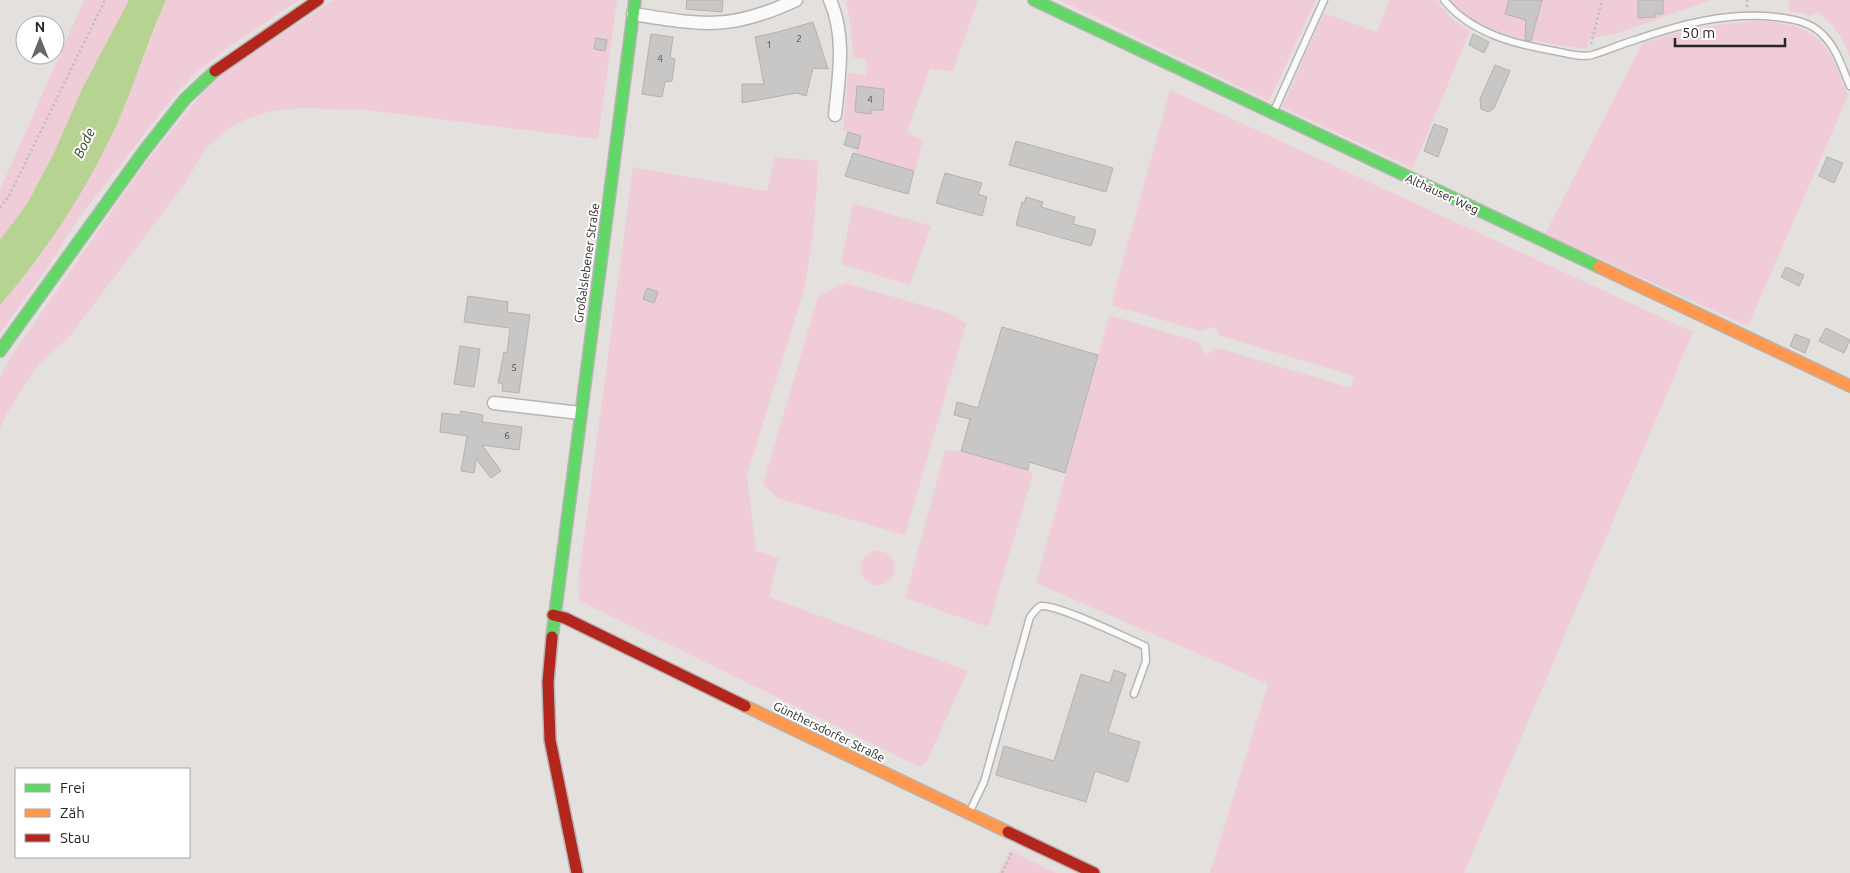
<svg xmlns="http://www.w3.org/2000/svg" width="1850" height="873" font-family="Ubuntu,sans-serif">
<rect width="100%" height="100%" fill="#e3e0dd"/>
<path fill="#f0ccd8" d="M 84,0 L 129,0 L 82,89 L 54,153 L 27,204 L 0,240 L 0,190 Z
M 166,0 L 299,0 L 226,49 L 196,72 L 173,97 L 79,218 L 45,271 L 0,333 L 0,305 L 41,255 L 94,169 L 117,124 Z
M 334,0 L 617,0 L 598,139 L 368,110 L 301,108 L 272,111 L 248,118 L 228,129 L 205,149 L 186,182 L 69,337 L 37,366 L 4,418 L 0,431 L 0,378 L 10,358 L 146,162 L 204,91 L 231,68 Z
M 846,0 L 978,0 L 953,71 L 930,69 L 907,131 L 923,142 L 915,171 L 853,153 L 858,149 L 861,136 L 843,131 L 848,73 L 866,75 L 867,60 L 853,57 L 851,29 Z
M 1060,0 L 1316,0 L 1269,101 Z
M 1389,0 L 1436,0 L 1452,19 L 1470,31 L 1413,168 L 1282,107 L 1324,13 L 1377,32 Z
M 1450,0 L 1711,0 L 1618,33 L 1589,39 L 1587,49 C 1537,42 1487,39 1450,0 Z
M 1790,0 L 1850,0 L 1850,57 C 1844,39 1833,24 1818,12 L 1808,17 L 1804,13 L 1788,11 Z
M 1762,21 C 1821,25 1829,45 1848,96 L 1748,326 L 1545,234 L 1642,44 C 1682,29 1720,23 1762,21 Z
M 1170,90 L 1693,332 L 1464,873 L 1210,873 L 1268,684 L 1036,583 L 1109,315 L 1198,342 L 1206,355 L 1218,348 L 1351,388 L 1354,376 L 1221,336 L 1214,327 L 1200,331 L 1111,305 Z
M 775,157 L 818,161 C 816,205 813,249 803,293 L 747,475 L 756,551 L 778,558 L 769,597 L 968,671 L 926,763 L 920,767 L 580,601 L 578,585 L 582,552 L 633,167 L 767,191 Z
M 853,203 L 931,226 L 910,285 L 841,264 Z
M 845,283 L 949,313 L 966,324 L 905,535 L 777,498 L 763,484 L 818,297 Z
M 945,451 L 961,451 L 1028,470 L 1033,474 L 988,627 L 905,598 Z
M861 568a17 17 0 1 1 34 0a17 17 0 1 1-34 0Z
M 1009,851 L 1015,853 L 1056,873 L 999,873 Z"/>
<path fill="#b7d391" d="M 129,0 L 166,0 C 148,40 135,83 117,124 C 87,189 47,251 0,305 L 0,240 L 27,204 L 54,153 L 82,89 Z"/>
<path fill="#c9c7c5" stroke="#b4b2b0" d="M 687,0 L 723,0 L 722,12 L 686,9 Z
M 1509,0 L 1542,0 L 1531,41 L 1525,40 L 1526,20 L 1505,14 Z
M 1638,0 L 1663,0 L 1663,14 L 1655,14 L 1655,17 L 1638,18 Z
M 813,22 L 828,69 L 813,68 L 806,96 L 796,93 L 742,103 L 742,84 L 764,84 L 755,37 L 778,32 Z
M 651,34 L 673,37 L 670,58 L 675,59 L 672,81 L 665,82 L 662,97 L 642,94 Z
M 1473,34 L 1489,42 L 1484,53 L 1469,45 Z
M 596,38 L 607,40 L 605,51 L 594,49 Z
M 1495,65 L 1510,71 L 1494,108 L 1489,112 L 1481,109 L 1480,99 Z
M 857,86 L 884,89 L 883,110 L 871,110 L 871,114 L 855,112 Z
M 1434,124 L 1448,129 L 1438,157 L 1424,151 Z
M 848,132 L 861,136 L 858,149 L 844,145 Z
M 1016,141 L 1113,168 L 1106,192 L 1009,165 Z
M 853,153 L 914,171 L 908,194 L 845,176 Z
M 1827,157 L 1843,163 L 1834,183 L 1819,176 Z
M 945,173 L 982,183 L 978,194 L 987,197 L 982,216 L 936,203 Z
M 1026,197 L 1043,202 L 1041,207 L 1075,217 L 1073,224 L 1096,230 L 1091,246 L 1016,225 L 1022,202 L 1024,203 Z
M 1786,267 L 1804,275 L 1799,286 L 1781,277 Z
M 647,288 L 658,292 L 654,303 L 643,299 Z
M 468,296 L 508,302 L 507,312 L 530,315 L 519,393 L 502,391 L 503,384 L 498,383 L 504,352 L 507,353 L 510,328 L 464,322 Z
M 1002,327 L 1098,355 L 1065,473 L 1029,462 L 1028,470 L 961,451 L 970,419 L 954,415 L 957,402 L 978,408 Z
M 1826,328 L 1850,340 L 1844,353 L 1819,341 Z
M 1795,334 L 1810,340 L 1805,353 L 1790,346 Z
M 460,346 L 480,349 L 474,387 L 454,384 Z
M 461,411 L 483,415 L 482,422 L 522,427 L 519,450 L 482,445 L 501,471 L 491,478 L 476,459 L 474,473 L 461,471 L 467,436 L 440,432 L 442,413 L 460,415 Z
M 1114,670 L 1126,674 L 1108,732 L 1140,742 L 1128,782 L 1095,771 L 1086,802 L 996,775 L 1004,746 L 1054,761 L 1081,674 L 1110,683 Z"/>
<g fill="none" stroke-linecap="round" stroke-linejoin="round">
<defs>
<path id="lane" d="M 1444,0 C 1471,33 1514,44 1554,51 C 1566,53 1580,58 1592,55 C 1606,51 1621,44 1635,40 C 1681,24 1726,12 1776,17 C 1793,19 1812,22 1824,36 C 1837,49 1843,70 1850,86
M 1273,113 L 1324,0
M 970,811 L 984,782 L 1030,617 C 1033,614 1037,607 1041,606 C 1058,604 1126,638 1145,646 L 1146,661 L 1134,694"/>
<path id="street" d="M 830,0 C 846,36 839,76 835,115
M 633,14 C 703,25 730,31 796,0
M 494,403 L 580,413"/>
<path id="fast" d="M 1034,0 L 1599,267
M 0,351 L 144,151 L 185,99 L 215,71
M 552,637 L 635,0"/>
<path id="slow" d="M 1599,267 L 1850,386
M 745,706 L 1008,832"/>
<path id="jam" d="M 215,71 L 318,0
M 553,615 L 565,618 L 745,706
M 552,637 L 548,682 L 550,740 L 577,873
M 1008,832 L 1094,873"/>
</defs>
<use href="#lane" stroke="#b6b5b3" stroke-width="9"/>
<use href="#street" stroke="#b6b5b3" stroke-width="15"/>
<use href="#fast" stroke="#b6b5b3" stroke-width="14"/>
<use href="#slow" stroke="#b6b5b3" stroke-width="14"/>
<use href="#jam" stroke="#b6b5b3" stroke-width="14"/>
<path stroke="#c2c1c0" stroke-width="2.5" stroke-dasharray="2.5 2.5" stroke-linecap="butt" d="M 1747,7 L 1747,0
M 1591,44 L 1602,0
M 0,208 L 10,194 L 105,0
M 1002,873 L 1013,850"/>
<use href="#lane" stroke="#fbfafa" stroke-width="6"/>
<use href="#street" stroke="#fbfafa" stroke-width="12"/>
<use href="#fast" stroke="#63d668" stroke-width="11"/>
<use href="#slow" stroke="#ff974d" stroke-width="11"/>
<use href="#jam" stroke="#b3261e" stroke-width="11"/>
</g>
<g text-anchor="middle" stroke-width="4" stroke-linejoin="round" paint-order="stroke">
<g font-size="10" fill="#514f4e">
<text x="799" y="42">2</text>
<text x="769" y="48">1</text>
<text x="660" y="62">4</text>
<text x="870" y="103">4</text>
<text x="514" y="371">5</text>
<text x="507" y="439">6</text>
</g>
<g font-size="12" fill="#282625" stroke="#fff">
<text transform="translate(1442 194) rotate(25)" y="4">Althäuser Weg</text>
<text transform="translate(587 263) rotate(-82)" y="4">Großalslebener Straße</text>
<text transform="translate(829 732) rotate(26)" y="4">Günthersdorfer Straße</text>
</g>
<g font-size="14" font-style="italic" fill="#2c3c16" stroke="#fff">
<text transform="translate(84 143) rotate(-64)" y="5">Bode</text>
</g>
</g>
<rect x="15" y="768" width="175" height="90" fill="#ffffff" stroke="#a9a8a8"/>
<rect x="25" y="784" width="25" height="8" fill="#63d668" stroke="#a9a8a8"/>
<text x="60" y="793" font-size="15" fill="#282625">Frei</text>
<rect x="25" y="809" width="25" height="8" fill="#ff974d" stroke="#a9a8a8"/>
<text x="60" y="818" font-size="15" fill="#282625">Zäh</text>
<rect x="25" y="834" width="25" height="8" fill="#b3261e" stroke="#a9a8a8"/>
<text x="60" y="843" font-size="15" fill="#282625">Stau</text>
<g transform="translate(40 40)"><circle r="24" fill="#ffffff" stroke="#a9a8a8"/>
<path d="M0-4L9 19L0 12L-9 19Z" fill="#696765"/>
<text y="-8" font-size="14" font-weight="bold" text-anchor="middle" fill="#282625">N</text>
</g>
<path d="M1675 38v8h110v-8" fill="none" stroke="#282625" stroke-width="2.5"/>
<text x="1682" y="38" font-size="15" fill="#282625" stroke="#ffffff" stroke-width="4" paint-order="stroke">50 m</text>
</svg>
